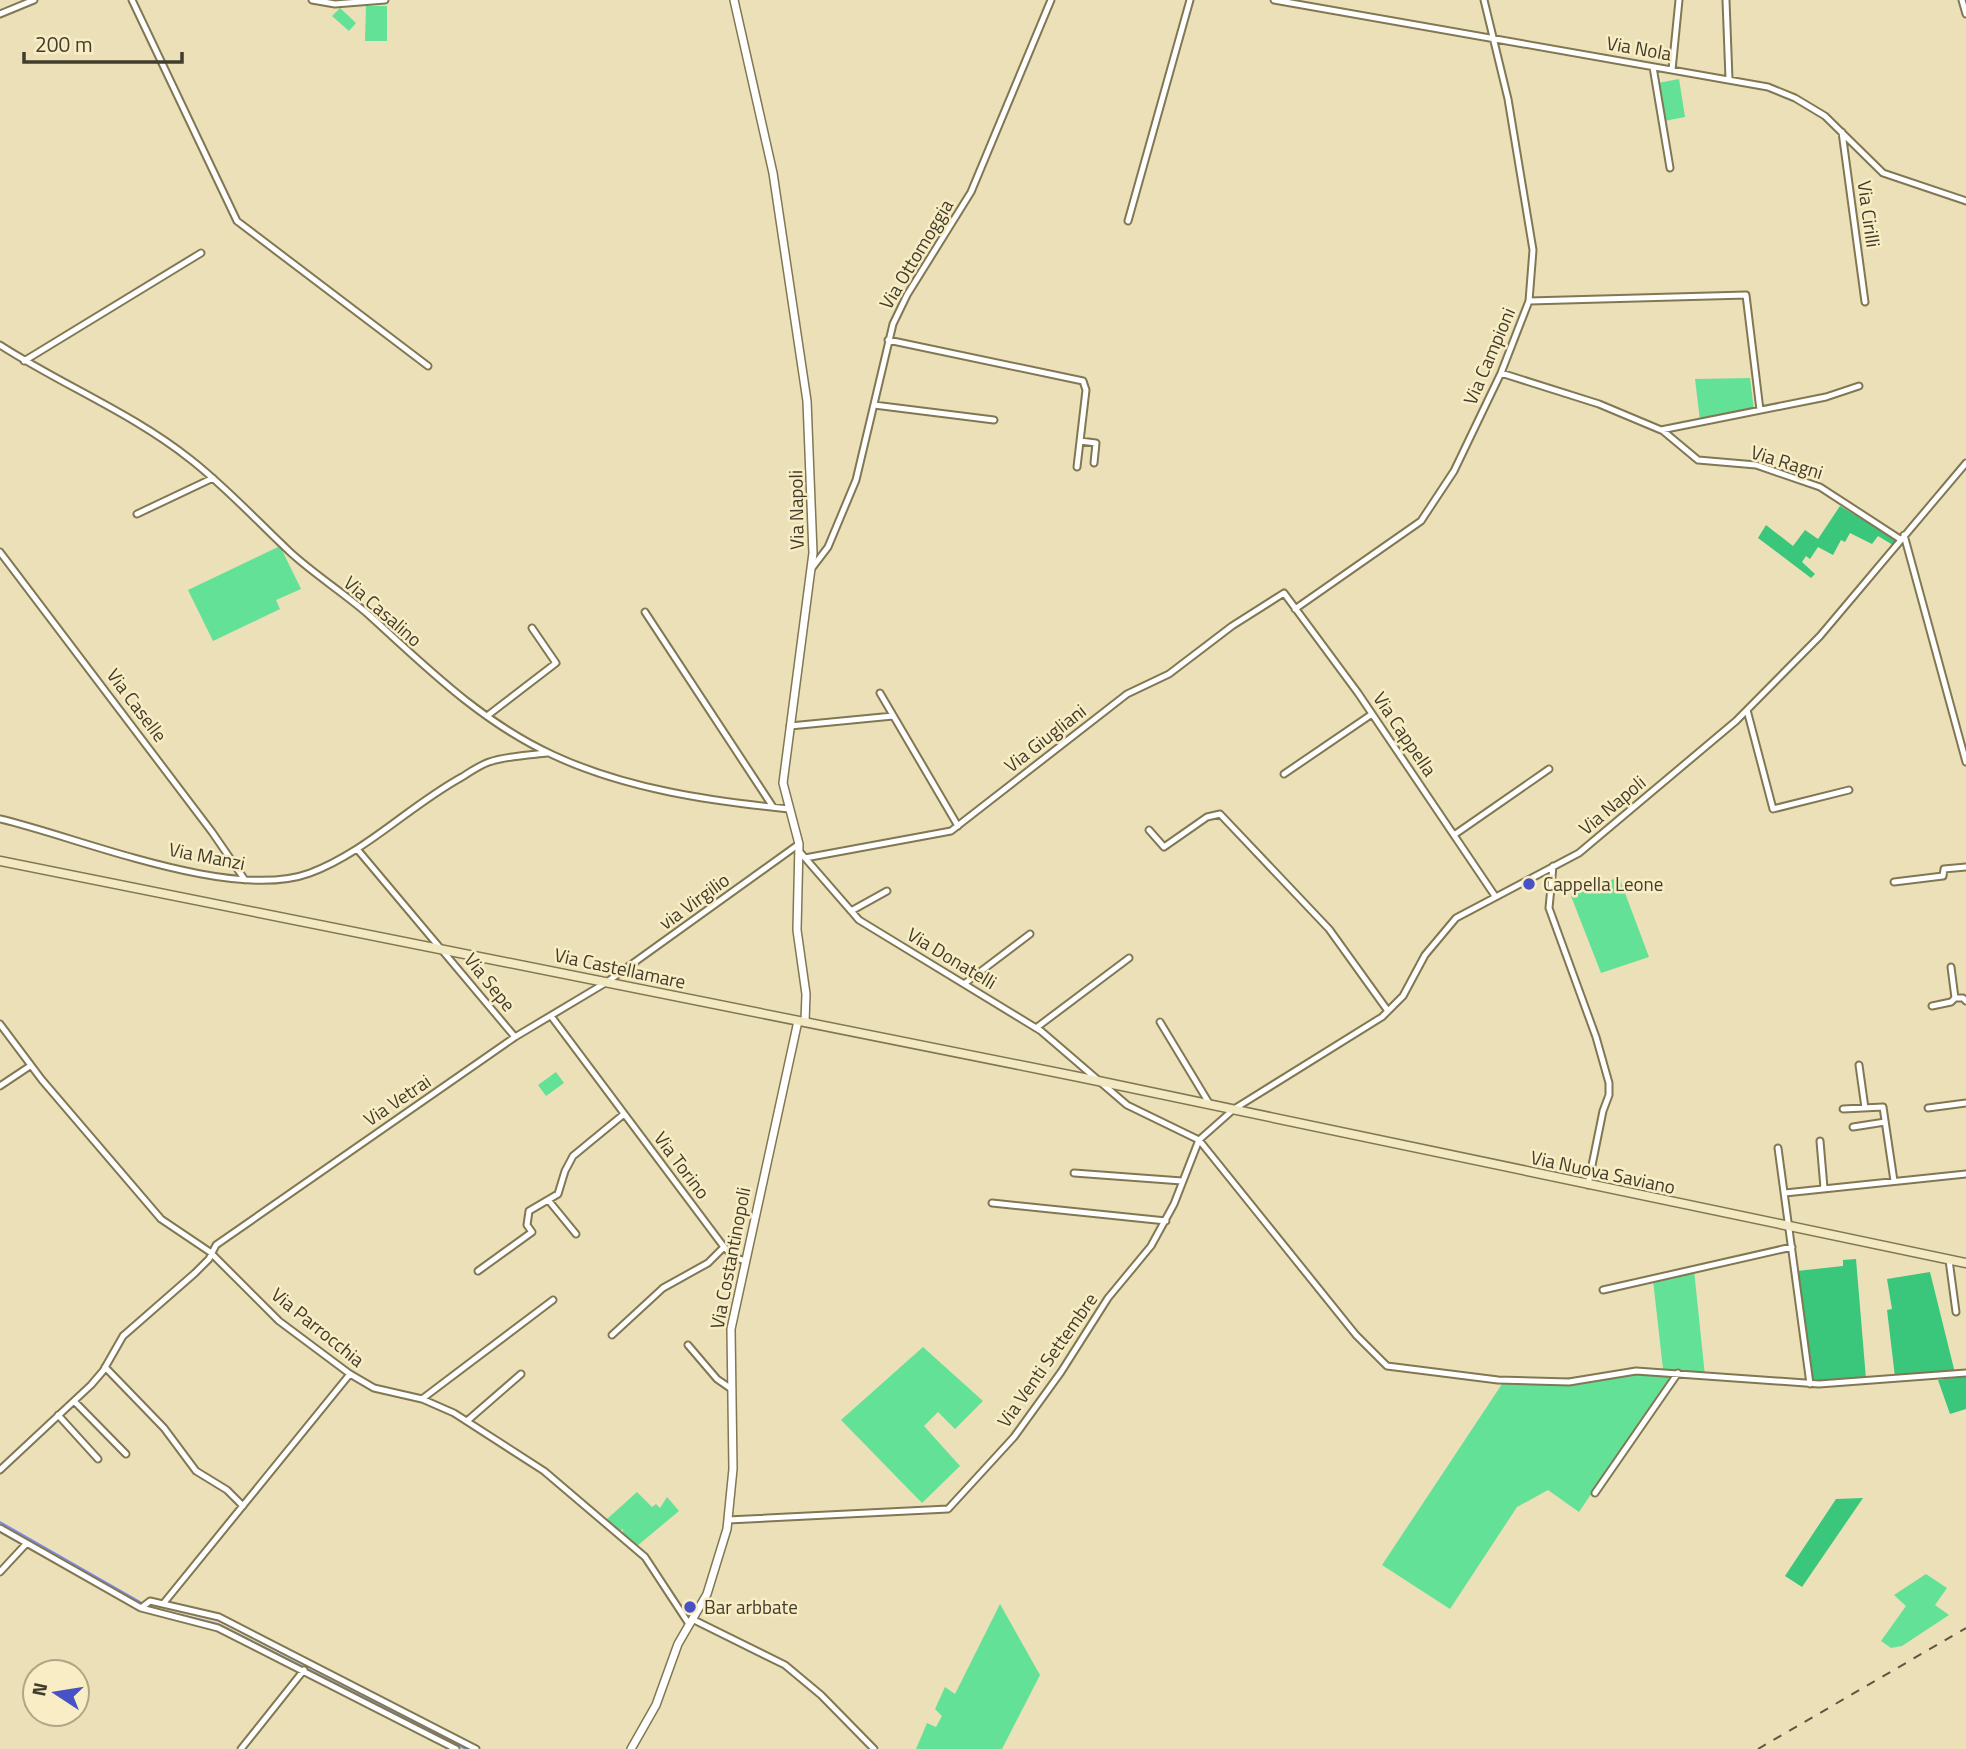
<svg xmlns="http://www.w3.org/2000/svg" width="1966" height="1749" font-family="'Titillium Web',sans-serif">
<rect width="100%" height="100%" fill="#ebe0b7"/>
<path fill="#63e197" d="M 366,6 L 387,6 L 387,41 L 365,41 Z
M 340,8 L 356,23 L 349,31 L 332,16 Z
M 1679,79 L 1685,117 L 1664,121 L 1658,83 Z
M 1750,378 L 1754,410 L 1700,421 L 1695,379 Z
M 280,546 L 301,589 L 276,600 L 280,609 L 213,641 L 188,590 Z
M 1619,877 L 1649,957 L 1601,973 L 1571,896 Z
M 556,1072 L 564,1083 L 546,1096 L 538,1085 Z
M 1694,1270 L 1705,1376 L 1670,1372 L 1669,1379 L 1579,1512 L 1548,1490 L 1517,1507 L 1450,1609 L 1382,1565 L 1502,1384 L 1560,1385 L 1561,1378 L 1663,1369 L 1653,1280 Z
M 923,1347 L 983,1401 L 955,1429 L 938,1412 L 924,1426 L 960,1466 L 922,1503 L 841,1420 Z
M 637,1492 L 652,1507 L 656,1504 L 660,1508 L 667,1497 L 679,1511 L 637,1546 L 623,1534 L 623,1529 L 620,1531 L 606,1520 Z
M 1926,1574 L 1947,1588 L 1935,1605 L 1949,1615 L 1902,1646 L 1891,1648 L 1881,1641 L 1906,1606 L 1894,1595 Z
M 1000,1604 L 1040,1675 L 1002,1749 L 916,1749 L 927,1723 L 936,1727 L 942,1716 L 935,1709 L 945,1687 L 955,1694 Z"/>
<path fill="#3ac67b" d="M 1840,506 L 1898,540 L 1893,545 L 1878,536 L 1872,544 L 1850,533 L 1845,542 L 1841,540 L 1833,555 L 1818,547 L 1810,559 L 1806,556 L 1802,562 L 1815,574 L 1811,578 L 1758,538 L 1766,525 L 1793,546 L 1805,530 L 1818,539 Z
M 1856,1259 L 1866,1379 L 1811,1382 L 1797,1271 L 1843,1266 L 1843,1260 Z
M 1930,1272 L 1955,1373 L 1895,1377 L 1887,1310 L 1892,1309 L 1887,1279 Z
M 1966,1376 L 1966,1409 L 1950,1414 L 1938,1380 Z
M 1863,1498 L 1802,1587 L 1785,1576 L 1836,1499 Z"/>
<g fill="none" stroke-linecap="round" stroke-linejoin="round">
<path stroke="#7a8af7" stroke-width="2" d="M 0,1522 L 149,1607 L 218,1624 L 466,1749"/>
<defs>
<path id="minor" d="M 132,0 L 237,221 L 428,366
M 312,0 L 335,4 L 385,0
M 1274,0 L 1768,87 L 1795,98 L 1825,116 L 1883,173 L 1966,201
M 1726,0 L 1729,79
M 1962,0 L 1966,14
M 0,14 L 34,0
M 1653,67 L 1670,168
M 1672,70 L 1679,0
M 1842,132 L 1865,302
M 1128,221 L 1190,0
M 1529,301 L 1746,295 L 1760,410
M 888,340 L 1083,381 L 1086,390 L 1077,467
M 0,345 C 62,385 132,413 190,459 C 226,487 257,521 290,552 C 315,575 344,593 369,615 C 426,667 481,722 553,755 C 626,789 710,801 789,809
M 24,361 L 201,253
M 1501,373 L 1599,404 L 1661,430 L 1826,397 L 1859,386
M 874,405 L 994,420
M 1662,430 L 1698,460 L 1756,465 L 1820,487 L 1900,539
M 1080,441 L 1096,443 L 1094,463
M 137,514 L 213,478
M 1904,535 L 1966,762
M 0,552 L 212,832 L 245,880
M 812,568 L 828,547 L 856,480 L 893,324 L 907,295 L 971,192 L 1051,0
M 1295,609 L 1421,521 L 1454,471 L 1501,373 L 1529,301 L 1533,250 L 1508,99 L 1484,0
M 645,612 L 773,807
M 880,693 L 958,826
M 1747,710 L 1773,809 L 1849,790
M 487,716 L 556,663 L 532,628
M 790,726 L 893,716
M 1284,774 L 1372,714
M 0,819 C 81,838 232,902 310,873 C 366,852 409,806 462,777 C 470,772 480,765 489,762 C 507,756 529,755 547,753
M 1149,830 L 1164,847 L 1207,817 L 1220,814 L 1329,929 L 1388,1011
M 1454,835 L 1549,769
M 357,849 L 515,1037
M 799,851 L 859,920 L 1041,1031 L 1127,1105 L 1199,1140 L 1356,1335 L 1387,1366 L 1498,1380 L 1569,1382 L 1636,1371 L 1819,1384 L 1966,1373
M 805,858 L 951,831 L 1127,694 L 1169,674 L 1232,626 L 1284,593 L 1358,693 L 1495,896
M 1553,866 L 1549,908 L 1596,1037 L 1609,1083 L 1609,1095 L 1603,1111 L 1588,1185
M 1894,882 L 1943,876 L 1944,869 L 1966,867
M 851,911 L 887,891
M 1951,967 L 1955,998 L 1963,998 L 1966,1001
M 964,984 L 1030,934
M 1932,1006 L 1951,1002 L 1955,998
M 551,1016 L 724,1247 L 734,1257 L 745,1261
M 1160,1022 L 1209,1103
M 0,1024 L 42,1080 L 161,1219 L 210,1252 L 279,1321 L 350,1374 L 374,1388 L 422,1399 L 454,1413 L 544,1471 L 645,1557 L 689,1624
M 1036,1028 L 1129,958
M 1859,1065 L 1865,1108
M 0,1086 L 30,1066
M 1928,1108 L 1966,1103
M 1843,1109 L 1883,1107 L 1894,1181
M 1853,1127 L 1885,1122
M 1820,1141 L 1824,1188
M 1778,1148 L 1810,1384
M 1074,1173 L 1182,1181
M 1785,1193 L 1966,1174
M 549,1201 L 576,1234
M 992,1203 L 1166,1221
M 1949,1260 L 1956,1312
M 478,1271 L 532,1232 L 527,1225 L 529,1211 L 558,1194 L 565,1171 L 573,1156 L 624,1114
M 1603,1290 L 1792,1247
M 612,1335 L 663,1288 L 708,1263 L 724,1247
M 688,1345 L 717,1379 L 730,1388
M 105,1367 L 164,1428 L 196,1471 L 227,1490 L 243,1506
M 422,1399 L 553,1300
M 74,1401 L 126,1454
M 58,1415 L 98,1459
M 467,1421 L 521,1374
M 0,1470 L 91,1385 L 103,1371 L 123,1336 L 195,1273 L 209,1259 L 216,1245 L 515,1037 L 607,982 L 799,844
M 1595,1493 L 1678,1373
M 728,1520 L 948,1509 L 1014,1437 L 1061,1372 L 1108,1298 L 1151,1246 L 1174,1204 L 1199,1140 L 1234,1109 L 1382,1017 L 1403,996 L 1425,955 L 1456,918 L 1579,853 L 1736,721 L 1820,636 L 1966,463
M 0,1528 L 141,1608 L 218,1628 L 456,1749
M 0,1572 L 26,1544
M 163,1604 L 350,1374
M 141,1608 L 150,1601 L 219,1617 L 476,1749
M 692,1619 L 785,1665 L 821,1695 L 874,1749
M 241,1749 L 304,1670"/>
<path id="tertiary" d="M 734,0 L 773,173 L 807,401 L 813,553 L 783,783 L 799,844 L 797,930 L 806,994 L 805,1022
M 631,1749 L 656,1705 L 678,1644 L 707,1594 L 727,1529 L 733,1469 L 731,1329 L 798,1021"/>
<path id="secondary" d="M 0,861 L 1079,1077 L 1966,1263"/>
</defs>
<use href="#minor" stroke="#817752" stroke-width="9"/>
<use href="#tertiary" stroke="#817752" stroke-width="10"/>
<use href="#secondary" stroke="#817752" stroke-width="11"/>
<use href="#minor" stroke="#fff" stroke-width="5"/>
<use href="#tertiary" stroke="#fff" stroke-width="7"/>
<use href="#secondary" stroke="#f2e9c3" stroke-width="8"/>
<path stroke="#5d5742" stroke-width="2" stroke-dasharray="9 9" stroke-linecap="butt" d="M 1758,1749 L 1966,1628"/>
</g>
<g fill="#4951c6" stroke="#f8edc4" stroke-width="2.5">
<circle cx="1529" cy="884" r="7"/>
<circle cx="690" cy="1607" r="7"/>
</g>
<g text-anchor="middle" stroke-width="5" stroke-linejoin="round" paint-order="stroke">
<g font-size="19" fill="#413c2c" stroke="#f8edc4">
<text transform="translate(1639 48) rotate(10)" y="7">Via Nola</text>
<text transform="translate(1869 214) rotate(82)" y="7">Via Cirilli</text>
<text transform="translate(916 254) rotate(-59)" y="7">Via Ottomoggia</text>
<text transform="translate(1489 356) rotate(-67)" y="7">Via Campioni</text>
<text transform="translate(1787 462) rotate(17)" y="7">Via Ragni</text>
<text transform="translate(796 510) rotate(-91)" y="7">Via Napoli</text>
<text transform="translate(383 611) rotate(41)" y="7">Via Casalino</text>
<text transform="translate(137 705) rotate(53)" y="7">Via Caselle</text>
<text transform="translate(1405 734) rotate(56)" y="7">Via Cappella</text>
<text transform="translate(1045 738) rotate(-38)" y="7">Via Giugliani</text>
<text transform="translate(1612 805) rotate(-40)" y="7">Via Napoli</text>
<text transform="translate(207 856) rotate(11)" y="7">Via Manzi</text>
<text transform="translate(694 901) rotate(-36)" y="7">via Virgilio</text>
<text transform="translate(952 958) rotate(31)" y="7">Via Donatelli</text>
<text transform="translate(620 968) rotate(12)" y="7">Via Castellamare</text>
<text transform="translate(490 982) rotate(51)" y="7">Via Sepe</text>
<text transform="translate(397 1100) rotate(-34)" y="7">Via Vetrai</text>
<text transform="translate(682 1165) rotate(53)" y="7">Via Torino</text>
<text transform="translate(1603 1172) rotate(12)" y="7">Via Nuova Saviano</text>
<text transform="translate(730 1258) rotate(-79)" y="7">Via Costantinopoli</text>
<text transform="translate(318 1327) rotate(39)" y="7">Via Parrocchia</text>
<text transform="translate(1047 1360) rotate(-55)" y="7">Via Venti Settembre</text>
</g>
<g font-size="19" fill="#413c2c" stroke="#f8edc4" text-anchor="start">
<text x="1543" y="891">Cappella Leone</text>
<text x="704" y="1614">Bar arbbate</text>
</g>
</g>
<g transform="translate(56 1693) rotate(282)"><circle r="33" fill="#f8edc4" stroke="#afa687" stroke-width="2"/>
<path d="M0-5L12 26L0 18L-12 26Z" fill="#4951c6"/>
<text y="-10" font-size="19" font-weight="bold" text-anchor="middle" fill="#413c2c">N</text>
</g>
<path d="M24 52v10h158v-10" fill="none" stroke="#413c2c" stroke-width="3.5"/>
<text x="35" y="52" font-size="21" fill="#413c2c" stroke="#f8edc4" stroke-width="5" paint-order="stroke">200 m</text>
</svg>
